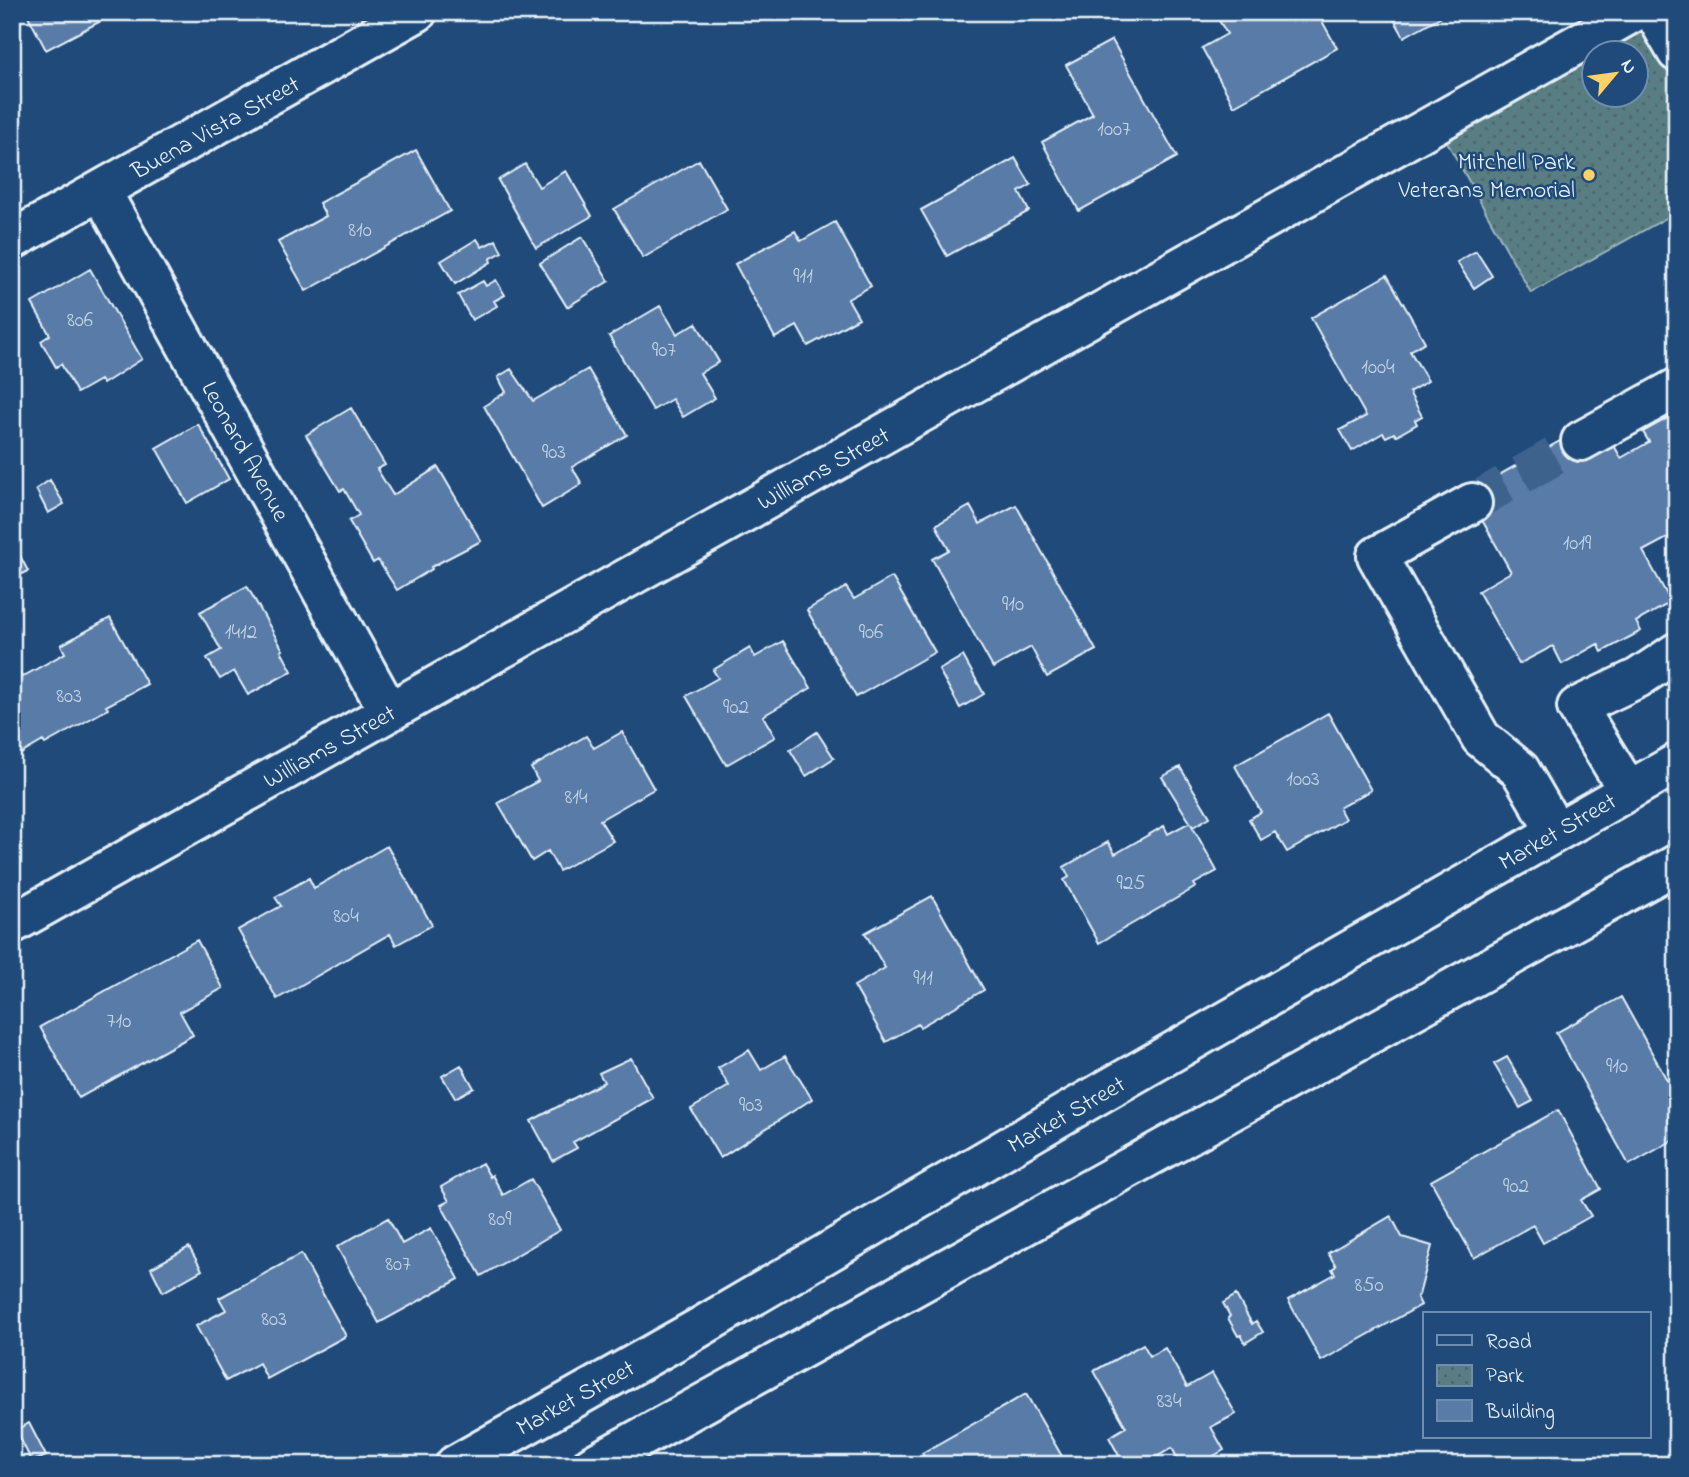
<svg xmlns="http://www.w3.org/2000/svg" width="1689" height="1477" font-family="'Indie Flower',sans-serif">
<defs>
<pattern id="park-dots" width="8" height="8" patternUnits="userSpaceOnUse" patternTransform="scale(1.75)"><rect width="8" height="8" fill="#597d82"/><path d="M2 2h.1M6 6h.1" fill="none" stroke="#506569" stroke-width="1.8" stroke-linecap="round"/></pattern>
</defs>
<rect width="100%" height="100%" fill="#1f4a7a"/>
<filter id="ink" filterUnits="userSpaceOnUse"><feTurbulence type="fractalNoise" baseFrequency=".0143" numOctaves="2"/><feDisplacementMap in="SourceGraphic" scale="14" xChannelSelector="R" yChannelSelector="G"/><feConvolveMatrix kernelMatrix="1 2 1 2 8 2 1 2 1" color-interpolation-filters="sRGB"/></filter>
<g filter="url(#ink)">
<path fill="url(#park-dots)" stroke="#a0b7bd" stroke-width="2" fill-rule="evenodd" d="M 1643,21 L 1677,82 L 1677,212 L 1531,293 L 1442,133 ZM 1594,52 L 1636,52 L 1636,94 L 1594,94 Z"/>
<path fill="#587ba7" stroke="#e8f1f8" stroke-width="2" d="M 26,12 L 94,12 L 99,22 L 46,50 Z
M 1225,12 L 1258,12 L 1261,16 L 1268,12 L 1317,12 L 1337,48 L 1234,106 L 1202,48 L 1227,34 L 1217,17 Z
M 1390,12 L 1449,12 L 1404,37 Z
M 1112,40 L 1177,157 L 1079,211 L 1042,142 L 1093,114 L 1066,65 Z
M 416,150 L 450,211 L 306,291 L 278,242 L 326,216 L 319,203 Z
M 1015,158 L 1031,185 L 1019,192 L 1029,211 L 947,256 L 921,210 Z
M 699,160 L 727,209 L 643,258 L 614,209 Z
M 525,164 L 539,187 L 566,171 L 592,216 L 536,248 L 498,180 Z
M 835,222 L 871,286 L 848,299 L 859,318 L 808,346 L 797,326 L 775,338 L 735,264 L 795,231 L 801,241 Z
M 582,237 L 609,281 L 567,307 L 540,263 Z
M 477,239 L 482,247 L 496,240 L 502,252 L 490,259 L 491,262 L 455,284 L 441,261 Z
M 1476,251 L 1492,276 L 1474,288 L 1457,262 Z
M 90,269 L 142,359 L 103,384 L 100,380 L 77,393 L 61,364 L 56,367 L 41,341 L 50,335 L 32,303 Z
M 1387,275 L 1425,342 L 1410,351 L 1428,381 L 1409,392 L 1422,416 L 1415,420 L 1417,424 L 1396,436 L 1394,433 L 1386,437 L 1383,433 L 1352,451 L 1340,430 L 1366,416 L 1311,318 Z
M 496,280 L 505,295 L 494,301 L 497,306 L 472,320 L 458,295 L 483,281 L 486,286 Z
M 660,306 L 677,334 L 696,323 L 719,362 L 700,373 L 715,398 L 683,417 L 672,399 L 653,410 L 609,336 Z
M 511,369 L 533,401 L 588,369 L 627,435 L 572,467 L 582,484 L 542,508 L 484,406 L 506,392 L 498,377 Z
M 351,408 L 385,465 L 377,469 L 393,495 L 438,467 L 481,541 L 431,567 L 432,569 L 397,590 L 378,560 L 373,563 L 349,521 L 359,515 L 344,489 L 340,491 L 306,435 Z
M 1677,413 L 1677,533 L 1643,551 L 1671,602 L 1636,622 L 1641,631 L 1602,652 L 1598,644 L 1562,664 L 1553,646 L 1519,664 L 1478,591 L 1511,572 L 1467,493 L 1576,432 L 1608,435 L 1621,458 L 1649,442 L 1643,432 Z
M 198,424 L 229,479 L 187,503 L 156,448 Z
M 50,480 L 64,504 L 48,513 L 36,489 Z
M 1016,505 L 1096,650 L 1047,677 L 1031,647 L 993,668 L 932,559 L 949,550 L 936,525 L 970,506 L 980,524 Z
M 18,552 L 28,571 L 12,579 L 12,554 Z
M 892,577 L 935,652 L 856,697 L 807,610 L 846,587 L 854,599 Z
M 247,586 L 283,650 L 281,651 L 292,671 L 248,695 L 234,671 L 220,679 L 207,658 L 221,650 L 200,612 Z
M 110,618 L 147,684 L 106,706 L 108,709 L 45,744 L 43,741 L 12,759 L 12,661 L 22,677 L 65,653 L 61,645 Z
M 783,641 L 811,688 L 763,716 L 775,737 L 726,765 L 686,696 L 718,678 L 713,670 L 750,648 L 755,657 Z
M 963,656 L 984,694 L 960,708 L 939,670 Z
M 1328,713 L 1371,790 L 1339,808 L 1345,819 L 1287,852 L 1275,832 L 1261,840 L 1249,819 L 1261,812 L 1235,766 Z
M 622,732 L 654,789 L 600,820 L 613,841 L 559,871 L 548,851 L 532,861 L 498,803 L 538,781 L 531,768 L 586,736 L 594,748 Z
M 817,732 L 834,758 L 806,776 L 790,750 Z
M 1180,767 L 1210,817 L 1193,827 L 1162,777 Z
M 1190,822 L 1217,871 L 1194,884 L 1196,887 L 1099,943 L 1064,880 L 1069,877 L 1064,867 L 1108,842 L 1115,854 L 1164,826 L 1168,834 Z
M 387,846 L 432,925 L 396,945 L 390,934 L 277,999 L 238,930 L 281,906 L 275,897 L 309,878 L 314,888 Z
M 932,896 L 984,990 L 920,1027 L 918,1024 L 886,1042 L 854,986 L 885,968 L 865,933 Z
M 197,940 L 223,988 L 180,1012 L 193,1035 L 79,1098 L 40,1027 Z
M 1621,997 L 1677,1098 L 1677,1138 L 1629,1165 L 1556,1033 Z
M 749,1050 L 761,1070 L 785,1056 L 812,1099 L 720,1158 L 691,1109 L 729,1086 L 718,1068 Z
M 1507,1057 L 1533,1101 L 1520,1108 L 1494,1064 Z
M 631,1058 L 653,1098 L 573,1142 L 577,1148 L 553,1161 L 531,1121 L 604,1082 L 599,1073 Z
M 461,1065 L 474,1088 L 455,1098 L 442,1076 Z
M 1558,1110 L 1601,1189 L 1581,1200 L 1591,1216 L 1543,1243 L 1533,1225 L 1474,1258 L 1431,1181 Z
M 482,1163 L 490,1177 L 492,1175 L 503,1195 L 531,1179 L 560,1230 L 481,1276 L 441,1205 L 449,1201 L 441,1187 Z
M 1391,1216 L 1402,1237 L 1432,1246 L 1419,1295 L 1417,1297 L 1421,1305 L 1321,1361 L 1288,1300 L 1335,1274 L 1332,1269 L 1336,1266 L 1328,1253 Z
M 388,1218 L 402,1244 L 431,1228 L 459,1279 L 379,1323 L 337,1247 Z
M 189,1247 L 202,1270 L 163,1292 L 151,1268 Z
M 301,1254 L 346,1336 L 267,1379 L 259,1363 L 226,1381 L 196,1326 L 226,1310 L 219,1298 Z
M 1236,1295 L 1252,1324 L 1256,1321 L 1263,1332 L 1245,1343 L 1241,1335 L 1238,1336 L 1228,1318 L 1230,1316 L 1223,1303 Z
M 1143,1344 L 1150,1356 L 1165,1348 L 1187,1387 L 1212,1373 L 1236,1414 L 1211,1427 L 1224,1450 L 1198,1465 L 1181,1465 L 1172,1448 L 1143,1465 L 1124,1465 L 1109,1437 L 1126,1427 L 1094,1371 Z
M 1026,1394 L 1067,1465 L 929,1465 L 922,1453 Z
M 29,1423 L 46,1456 L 32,1462 L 16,1430 Z"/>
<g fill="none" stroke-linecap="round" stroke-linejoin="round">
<path stroke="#3d638d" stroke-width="38" stroke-dasharray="38 19" stroke-linecap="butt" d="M 1472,503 L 1581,441"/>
<defs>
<path id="minor" d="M 1654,12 L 1677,52
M 101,191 L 389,712
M 12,240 L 417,12
M 1581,441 L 1677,388
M 1472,503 L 1377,556 L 1481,738 L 1520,770 L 1556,832
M 1628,790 L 1577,707 L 1638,678 L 1677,652
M 12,924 L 1634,12
M 455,1465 L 697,1329 L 1066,1113 L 1677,763
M 592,1465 L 1677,864"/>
</defs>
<use href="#minor" stroke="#e8f1f8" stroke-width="44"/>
<use href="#minor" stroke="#1f4a7a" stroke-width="38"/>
</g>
</g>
<circle fill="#ffd166" stroke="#1f4a7a" stroke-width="2.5" cx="1589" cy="175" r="7"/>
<g text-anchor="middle" stroke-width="5" stroke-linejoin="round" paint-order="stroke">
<g font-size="21" fill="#c4d4e4">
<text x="1114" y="135">1007</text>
<text x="360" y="236">810</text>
<text x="803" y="282">911</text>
<text x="80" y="326">806</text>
<text x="664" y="356">907</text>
<text x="1378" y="373">1004</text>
<text x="554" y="458">903</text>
<text x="1577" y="549">1019</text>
<text x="1013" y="610">910</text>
<text x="241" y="638">1412</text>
<text x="871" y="638">906</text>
<text x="69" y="702">803</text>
<text x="736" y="713">902</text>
<text x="1303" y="785">1003</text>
<text x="576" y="803">814</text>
<text x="1131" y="889">925</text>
<text x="346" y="922">804</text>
<text x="923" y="984">911</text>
<text x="119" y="1027">710</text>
<text x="1617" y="1072">910</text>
<text x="751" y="1111">903</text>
<text x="1516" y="1192">902</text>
<text x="500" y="1225">809</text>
<text x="398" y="1270">807</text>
<text x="1369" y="1291">850</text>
<text x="274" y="1325">803</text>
<text x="1169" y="1407">834</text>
</g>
<g font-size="24" fill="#e8f1f8" stroke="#1f4a7a">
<text transform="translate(215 127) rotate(-29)" y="8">Buena Vista Street</text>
<text transform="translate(246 451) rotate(61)" y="8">Leonard Avenue</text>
<text transform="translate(823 468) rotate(-29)" y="8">Williams Street</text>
<text transform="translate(329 746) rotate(-29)" y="8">Williams Street</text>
<text transform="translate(1557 831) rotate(-30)" y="8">Market Street</text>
<text transform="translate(1066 1114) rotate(-30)" y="8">Market Street</text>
<text transform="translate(575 1397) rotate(-29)" y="8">Market Street</text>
</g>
<g font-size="24" fill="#e8f1f8" stroke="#1f4a7a" text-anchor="end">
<text x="1575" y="169">Mitchell Park<tspan x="1575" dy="28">Veterans Memorial</tspan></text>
</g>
</g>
<rect width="1689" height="1477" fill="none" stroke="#1f4a7a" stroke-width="42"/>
<rect x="21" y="21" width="1647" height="1435" fill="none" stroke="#e8f1f8" stroke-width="2.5" filter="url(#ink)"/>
<rect x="1423" y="1312" width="228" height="126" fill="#1f4a7a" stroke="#6f8dac" stroke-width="2"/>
<rect x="1437" y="1335" width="35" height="10" fill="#1f4a7a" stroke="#6f8dac" stroke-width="2"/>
<text x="1486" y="1348" font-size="21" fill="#e8f1f8">Road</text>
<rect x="1437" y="1365" width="35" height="21" fill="url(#park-dots)" stroke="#6f8dac" stroke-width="2"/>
<text x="1486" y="1382" font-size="21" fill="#e8f1f8">Park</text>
<rect x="1437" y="1400" width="35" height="21" fill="#587ba7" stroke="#6f8dac" stroke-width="2"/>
<text x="1486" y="1418" font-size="21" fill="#e8f1f8">Building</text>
<g transform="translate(1615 74) rotate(61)"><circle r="33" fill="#1f4a7a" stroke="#6f8dac" stroke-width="2"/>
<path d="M0-5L12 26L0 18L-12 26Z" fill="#ffd166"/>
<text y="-10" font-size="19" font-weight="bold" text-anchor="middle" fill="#e8f1f8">N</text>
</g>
</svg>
